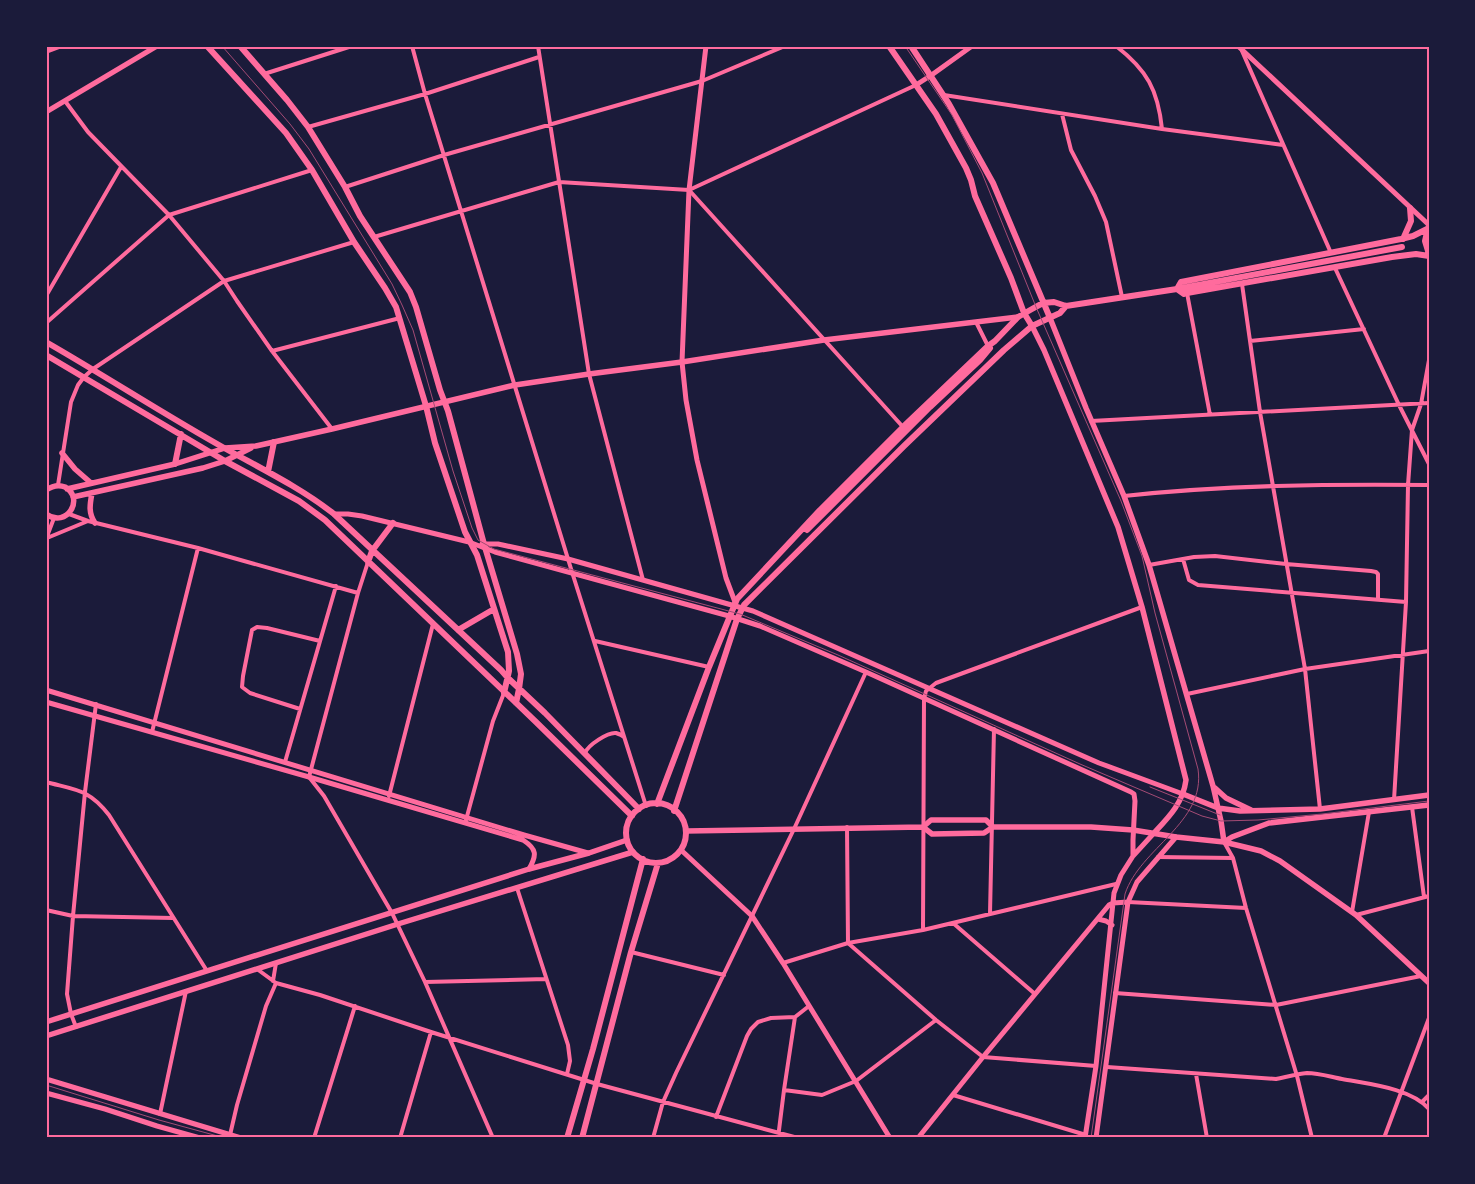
<svg xmlns="http://www.w3.org/2000/svg" width="1475" height="1184" font-family="Poppins,sans-serif">
<rect width="100%" height="100%" fill="#1b1b3a"/>
<g fill="none" stroke-linecap="round" stroke-linejoin="round">
<path stroke="#ff6b9d" stroke-width="4" d="M 412,46 L 425,94 L 572,572 L 646,806
M 538,46 L 589,374 L 643,580
M 1116,46 C 1147,70 1158,90 1162,129
M 1242,51 L 1331,253
M 46,52 L 62,46
M 264,74 L 352,46
M 944,95 L 1162,129 L 1283,145
M 65,101 L 88,132 L 169,215 L 224,281 L 237,301 L 272,351 L 332,429
M 1062,114 L 1071,150 L 1095,196 L 1106,222 L 1122,297
M 308,127 L 425,94 L 539,57
M 345,187 L 444,155 L 702,81 L 785,46
M 689,190 L 916,85
M 374,237 L 559,182 L 689,190 L 903,427
M 1335,268 L 1399,405 L 1429,464
M 1242,284 L 1260,412 L 1305,669 L 1320,809
M 1187,293 L 1210,415
M 46,296 L 121,167
M 976,322 L 988,346
M 46,323 L 169,215 L 312,170
M 1250,341 L 1364,329
M 272,351 L 400,318
M 1091,421 L 1429,403
M 58,485 L 71,402 L 78,385 L 84,377 L 93,369 L 224,281 L 354,242
M 1124,496 C 1225,485 1327,484 1429,485
M 69,514 L 88,521 L 198,548 L 358,593
M 47,538 L 88,521
M 46,539 L 54,518
M 1183,559 L 1189,580 L 1198,585 L 1406,602
M 368,562 L 358,593 L 309,777 L 324,796 L 392,913 L 425,982 L 493,1138
M 1149,565 L 1194,557 L 1215,556 L 1286,564 L 1371,571 L 1376,572 L 1378,574 L 1378,599
M 595,641 L 709,667
M 1187,694 L 1305,669 L 1429,651
M 300,709 L 250,693 L 242,687 L 243,676 L 252,630 L 257,627 L 267,628 L 320,641
M 152,732 L 198,548
M 585,753 C 588,745 608,732 616,733 C 619,734 622,735 624,737
M 285,762 L 336,586
M 46,782 C 76,790 89,789 109,815 L 207,971
M 389,796 L 433,624
M 1394,800 L 1406,602 L 1408,485 L 1412,430 L 1421,404 L 1429,360
M 1412,807 L 1424,897
M 466,820 L 493,721 L 504,693
M 847,827 L 848,943 L 936,1020 L 983,1057 L 1096,1066
M 1224,842 L 1233,858 L 1246,908 L 1297,1076 L 1312,1138
M 1158,857 L 1233,858
M 517,888 L 568,1045 L 570,1061 L 567,1074
M 1128,902 L 1246,908
M 46,910 L 73,916 L 173,918
M 1352,912 L 1369,812
M 990,914 L 994,729
M 1356,915 L 1429,896
M 953,923 L 1035,994
M 923,930 L 924,699 L 926,691 L 936,683 L 1142,607
M 631,952 L 724,975
M 783,963 L 848,943 L 923,930 L 1116,884
M 257,969 L 276,983 L 320,995 L 431,1032 L 597,1084 L 798,1138
M 273,981 L 276,963
M 425,982 L 546,979
M 1115,993 L 1276,1005 L 1421,976
M 76,1027 L 71,1014 L 67,994 L 73,916 L 85,792 L 96,704
M 1107,1067 L 1276,1079 C 1286,1077 1297,1074 1307,1073 C 1319,1073 1331,1077 1342,1079 C 1368,1084 1411,1088 1429,1109
M 1196,1074 L 1207,1138
M 784,1090 L 822,1095 L 856,1081 L 936,1020
M 953,1095 L 1086,1135
M 1422,1102 L 1429,1095
M 160,1114 L 186,991
M 716,1117 L 747,1036 L 751,1029 L 758,1022 L 771,1018 L 795,1017 L 809,1006
M 230,1135 L 237,1105 L 266,1006 L 276,983
M 314,1138 L 355,1006
M 400,1138 L 431,1032
M 653,1138 L 663,1102 L 676,1073 L 794,829 L 866,672
M 778,1138 L 784,1090 L 795,1017
M 1384,1138 L 1429,1018"/>
<path stroke="#ff6b9d" stroke-width="5" d="M 706,46 L 689,190 L 682,362 L 686,400 L 697,460 L 726,578 L 735,602
M 1238,46 L 1429,225
M 916,85 L 933,74 L 972,46
M 46,112 L 157,46
M 334,514 L 348,514 L 362,516 L 469,542 L 495,552 L 729,616 L 760,626 L 866,672 L 1131,792 L 1134,794 L 1135,801 L 1133,840 L 1133,856 L 1121,875 L 1114,893 L 1096,1066 L 1085,1138
M 482,544 L 498,544 L 568,559 L 753,611 L 1099,763 L 1183,794
M 46,690 L 524,835 L 588,853
M 46,702 L 309,777 L 523,840 C 537,849 537,855 529,869
M 681,850 L 752,916 L 783,963 L 890,1138
M 1133,856 L 1154,833
M 1098,919 L 1106,921 L 1112,925
M 46,1079 L 241,1138
M 46,1093 L 105,1109 L 157,1126 L 200,1138
M 918,1138 L 983,1057 L 1109,905 L 1113,903 L 1128,902
M 1096,1138 L 1128,902 L 1137,882 L 1176,837"/>
<path stroke="#ff6b9d" stroke-width="5.5" d="M 1050,318 L 1086,408 L 1124,496 L 1149,565 L 1213,786 L 1221,821 L 1224,842
M 1032,326 L 1044,350 L 1118,527 L 1142,607 L 1186,780 C 1183,803 1169,817 1154,833
M 62,453 L 75,469 L 91,483
M 67,489 L 175,464 L 225,448 L 256,446 L 332,429 L 515,385 L 589,374 L 682,362 L 824,340 L 1018,317
M 46,490 C 52,486 58,484 65,487 C 85,498 67,529 46,514
M 92,493 C 90,504 88,513 95,523
M 73,497 L 203,468 L 225,461 L 251,448
M 1215,788 L 1226,798 L 1251,810
M 1183,794 L 1218,808 L 1240,811 L 1320,809 L 1429,795
M 923,827 L 931,820 L 986,820 L 993,827
M 686,831 L 923,827 L 932,834 L 984,833 L 993,827 L 1091,827 L 1133,830 L 1176,837 L 1224,842 L 1261,851 L 1280,861 L 1356,915 L 1429,983
M 1224,842 L 1232,837 L 1269,823 L 1429,805
M 46,1022 L 529,869 L 589,853 L 627,840
M 46,1036 L 398,924 L 633,852"/>
<path stroke="#ff6b9d" stroke-width="6" d="M 207,46 L 286,133 L 312,170 L 354,242 L 385,288 L 396,307 L 426,406 L 435,443 L 465,532 L 477,555 L 508,652 L 509,671 L 504,693
M 240,46 L 287,100 L 308,127 L 345,187 L 360,216 L 410,292 L 416,307 L 440,390 L 448,411 L 484,544 L 517,654 L 521,674 L 519,689 L 516,703
M 889,46 L 936,114 L 966,168 L 971,180 L 975,196 L 1011,278 L 1024,313 L 1032,326
M 911,46 L 949,104 L 993,183 L 1050,318
M 1428,228 L 1425,241 L 1429,254
M 1403,239 L 1411,221 L 1410,208
M 1177,289 L 1181,282 L 1401,239 L 1413,236 L 1427,229
M 1177,289 L 1184,294 L 1187,293 L 1392,257 L 1416,254 L 1429,256
M 46,342 C 107,377 165,415 226,449 C 262,469 301,488 334,514 L 501,670 L 508,678 L 545,713 L 639,809
M 46,355 L 225,461 L 299,501 L 325,520 L 536,722 L 632,816
M 175,464 L 181,434
M 268,472 L 274,442
M 807,530 L 930,407 L 980,360 L 990,348
M 368,562 L 372,551 L 393,523
M 458,630 L 494,609
M626 833a30 30 0 1 1 60 0a30 30 0 1 1-60 0Z
M 657,804 L 709,667 L 737,599 L 820,510 L 903,427 L 988,346 L 995,341 L 1018,317 L 1032,309 L 1043,303 L 1054,302 L 1066,306 L 1177,289 L 1402,247
M 674,811 L 737,619 L 744,605 L 904,446 L 1004,350 L 1032,326 L 1060,313 L 1066,306
M 567,1138 L 593,1049 L 643,859
M 582,1138 L 631,952 L 658,863"/>
<path stroke="#a44b75" stroke-width="1" d="M 222,46 L 290,124 L 309,149 L 392,284 L 402,305 L 413,330 L 453,471 L 472,528 L 478,540 L 494,549 L 740,614 L 838,655 L 1080,764 L 1202,816 L 1221,821 L 1258,820 L 1322,814 L 1429,801
M 905,46 L 952,115 L 982,173 L 1036,307 L 1121,501 L 1142,556 L 1155,613 L 1198,769 C 1206,823 1140,848 1125,894 L 1091,1138
M 1150,787 L 1220,815
M 46,1085 L 159,1120 L 225,1138"/>
</g>
<rect width="1475" height="1184" fill="none" stroke="#1b1b3a" stroke-width="95"/>
<rect x="48" y="48" width="1380" height="1088" fill="none" stroke="#ff6b9d" stroke-width="2"/>
</svg>
